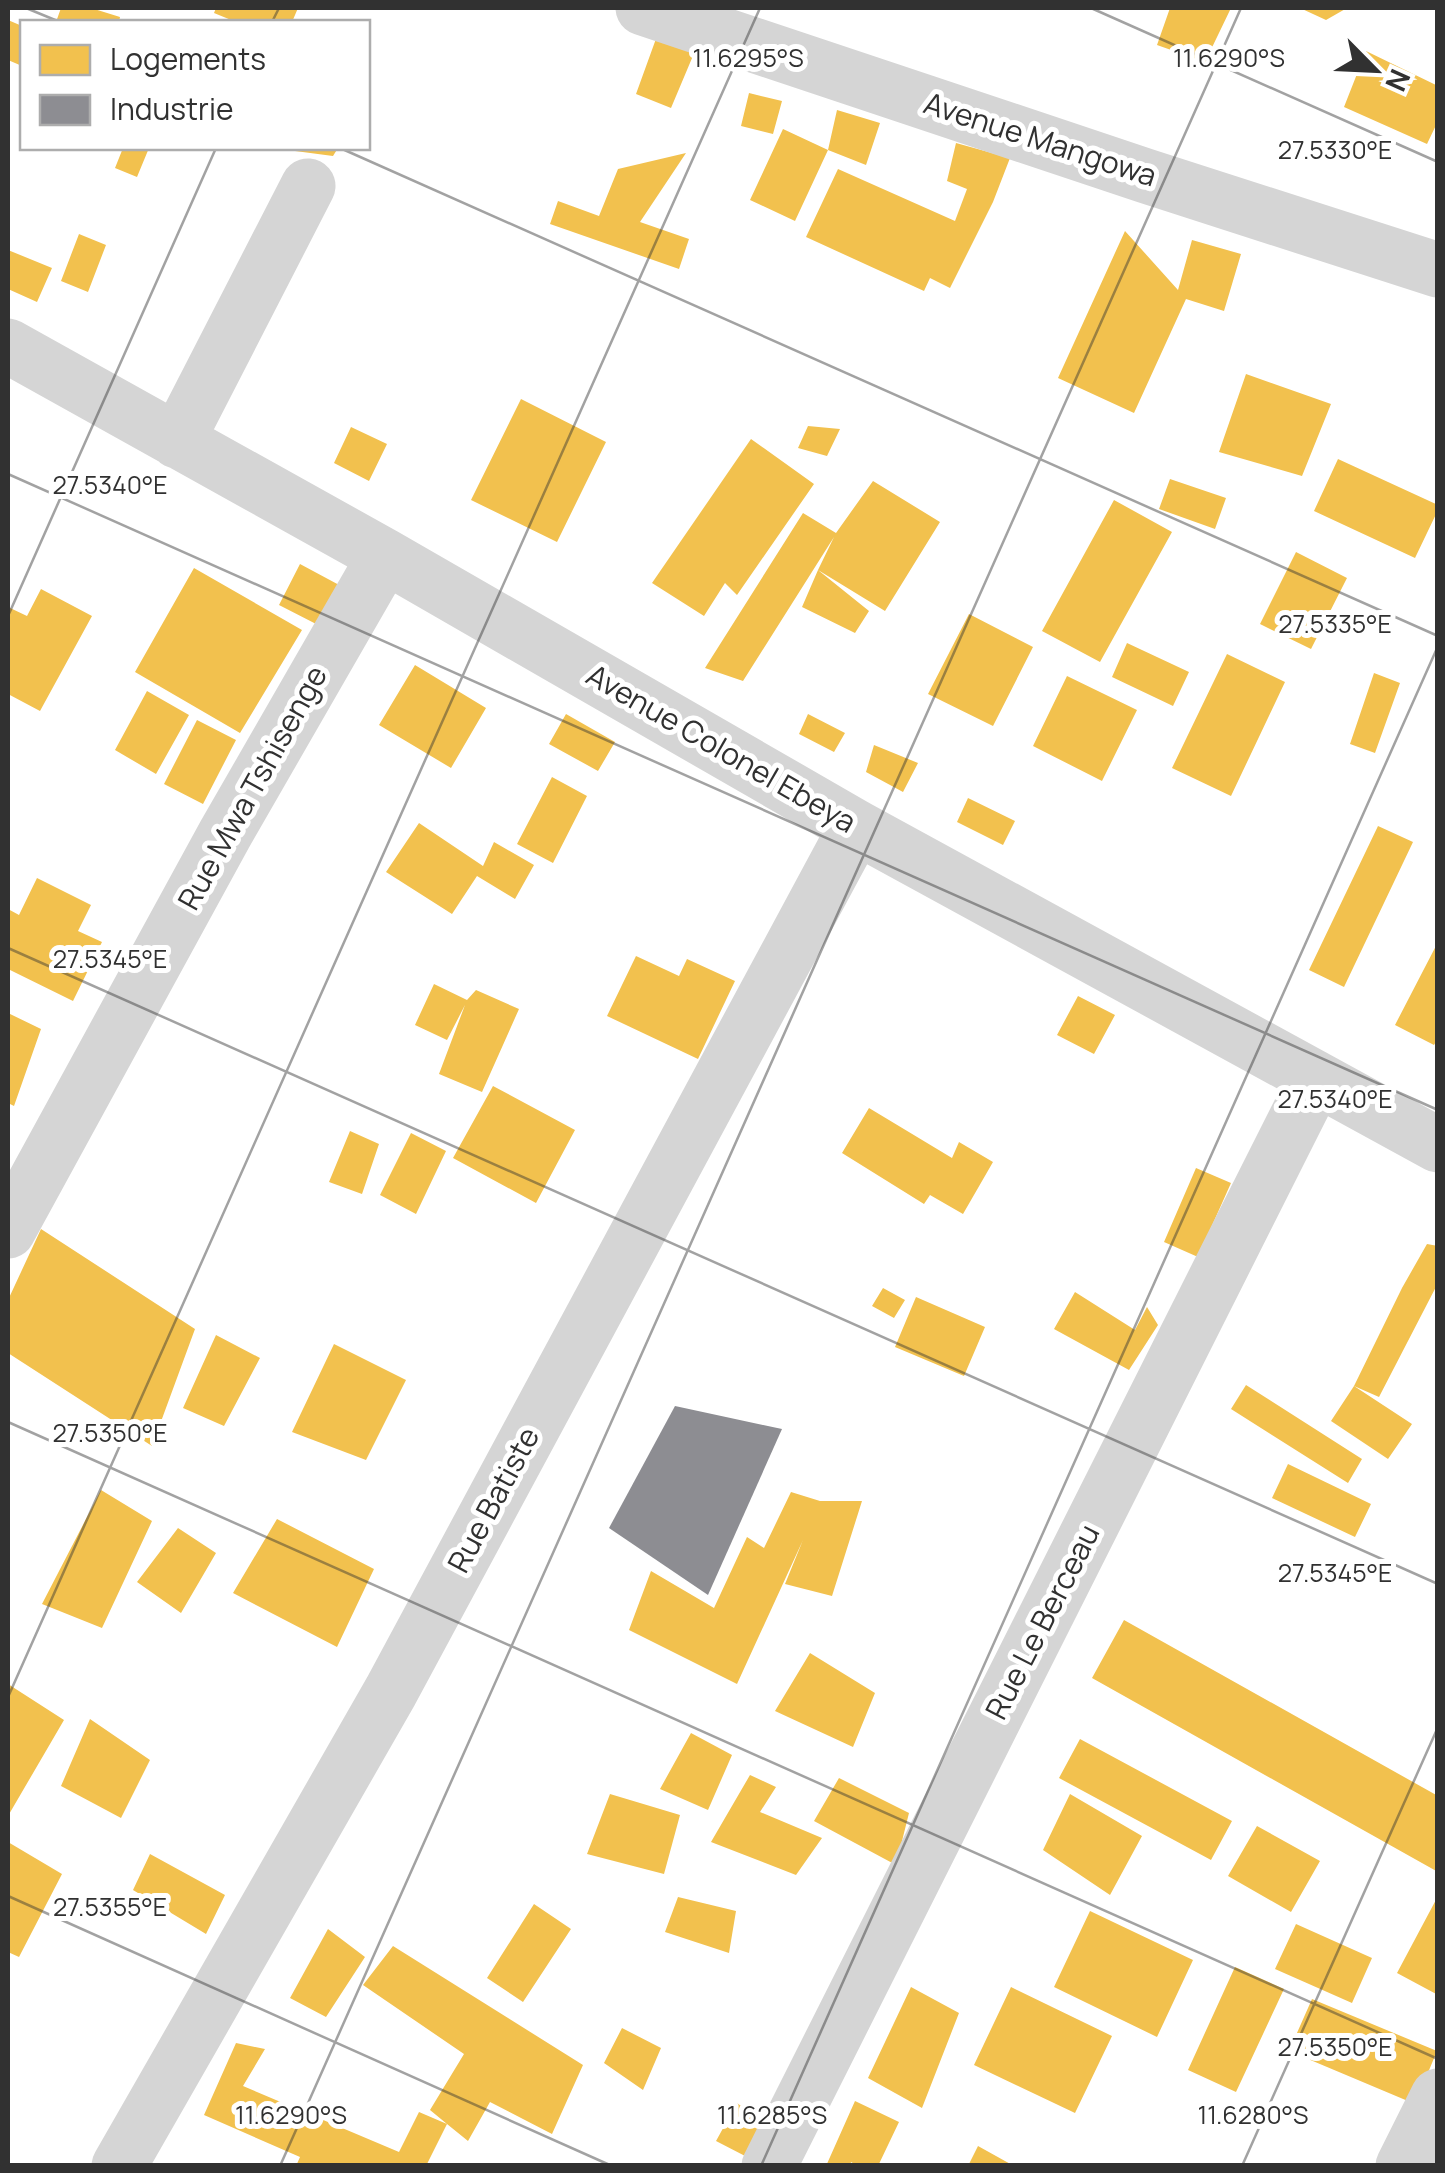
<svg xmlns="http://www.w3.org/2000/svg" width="1445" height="2173" font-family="Manrope,sans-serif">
<rect width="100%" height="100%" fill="#fff"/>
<path fill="#f2c14e" d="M 61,8 L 91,8 L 120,17 L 119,22 L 56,22 Z
M 216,8 L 298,8 L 292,22 L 236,22 L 214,13 Z
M 1170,8 L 1231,8 L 1205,62 L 1157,45 Z
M 1300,8 L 1347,8 L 1326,20 Z
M 8,20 L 22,26 L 22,66 L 8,60 Z
M 657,36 L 695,51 L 671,108 L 636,94 Z
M 1366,51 L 1438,86 L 1438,121 L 1427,144 L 1344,107 Z
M 749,93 L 782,101 L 773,134 L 741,126 Z
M 837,110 L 880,123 L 866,165 L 828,150 Z
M 783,129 L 828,150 L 795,221 L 750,200 Z
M 956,143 L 1010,158 L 993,202 L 950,288 L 930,278 L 924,291 L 806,237 L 838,169 L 955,221 L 967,189 L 947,181 Z
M 123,148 L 149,148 L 137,177 L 115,168 Z
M 287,148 L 338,148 L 333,156 L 295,151 Z
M 686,153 L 640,222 L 689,239 L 679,269 L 550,224 L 558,201 L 599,216 L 618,169 Z
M 1125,231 L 1178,290 L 1192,240 L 1241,254 L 1224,311 L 1186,299 L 1134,413 L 1058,378 Z
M 79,234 L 106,245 L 88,292 L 61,281 Z
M 8,250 L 52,268 L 37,302 L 8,289 Z
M 1246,374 L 1331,404 L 1302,476 L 1219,452 Z
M 521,399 L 606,442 L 557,542 L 471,500 Z
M 808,426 L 840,429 L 827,456 L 798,448 Z
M 351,427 L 387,444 L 369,481 L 334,463 Z
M 751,439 L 814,484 L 737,595 L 725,583 L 704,616 L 652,583 Z
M 1338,459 L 1438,505 L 1438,510 L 1415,558 L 1314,511 Z
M 1170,479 L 1226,498 L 1215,529 L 1159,509 Z
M 873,481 L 940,522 L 885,611 L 818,570 L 834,537 L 743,681 L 705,668 L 803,513 L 836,533 Z
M 1114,500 L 1172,532 L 1100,662 L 1042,631 Z
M 1296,552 L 1347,578 L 1311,649 L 1260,624 Z
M 300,564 L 341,586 L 320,626 L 279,605 Z
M 194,568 L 302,630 L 240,733 L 135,672 Z
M 818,570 L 869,611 L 855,633 L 802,607 Z
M 41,589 L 92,616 L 40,711 L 8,694 L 8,607 L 27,616 Z
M 969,614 L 1033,647 L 993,726 L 928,694 Z
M 1127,643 L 1189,672 L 1173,706 L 1112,677 Z
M 1227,654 L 1285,682 L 1231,796 L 1172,768 Z
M 415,665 L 486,708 L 451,768 L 379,725 Z
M 1374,673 L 1400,683 L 1375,753 L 1350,744 Z
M 1067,676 L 1137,710 L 1102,781 L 1033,746 Z
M 147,691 L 189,715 L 156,774 L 115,750 Z
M 566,714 L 615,742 L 598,771 L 549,744 Z
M 808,714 L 845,733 L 834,752 L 799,734 Z
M 197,720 L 236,740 L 203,804 L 164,784 Z
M 874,745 L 918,763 L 903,792 L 866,772 Z
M 552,777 L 587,796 L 553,863 L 517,844 Z
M 968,798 L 1015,821 L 1003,845 L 957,822 Z
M 419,823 L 483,866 L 494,842 L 534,865 L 515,899 L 477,876 L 452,914 L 386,872 Z
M 1378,826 L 1413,842 L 1344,987 L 1309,970 Z
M 37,878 L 91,905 L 78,931 L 102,942 L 73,1001 L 8,969 L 8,909 L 19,915 Z
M 1438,942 L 1438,1038 L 1434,1045 L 1395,1025 Z
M 636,956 L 679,976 L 687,959 L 735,981 L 698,1059 L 607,1016 Z
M 434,984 L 467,1000 L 476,990 L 519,1009 L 482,1092 L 439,1074 L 465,1005 L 447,1040 L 415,1025 Z
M 1078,996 L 1115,1015 L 1094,1054 L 1057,1035 Z
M 8,1013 L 41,1029 L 14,1106 L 8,1103 Z
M 493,1086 L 575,1130 L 536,1203 L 453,1158 Z
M 869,1108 L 952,1158 L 959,1142 L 993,1162 L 963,1214 L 930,1195 L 924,1204 L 842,1153 Z
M 350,1131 L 379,1144 L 362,1194 L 329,1182 Z
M 411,1133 L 446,1151 L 416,1214 L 380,1195 Z
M 1196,1168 L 1231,1183 L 1198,1257 L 1164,1242 Z
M 41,1229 L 195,1329 L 152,1446 L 8,1353 L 8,1300 Z
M 1427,1244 L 1438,1246 L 1438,1283 L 1379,1397 L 1354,1386 L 1402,1288 Z
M 883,1288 L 905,1300 L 894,1318 L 872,1306 Z
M 1075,1292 L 1135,1330 L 1147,1307 L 1158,1325 L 1129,1370 L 1054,1329 Z
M 916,1297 L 985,1327 L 964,1376 L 895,1347 Z
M 216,1335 L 260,1358 L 224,1426 L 183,1408 Z
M 334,1344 L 406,1380 L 366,1460 L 292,1432 Z
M 1246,1385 L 1362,1459 L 1348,1483 L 1231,1409 Z
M 1354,1386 L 1412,1424 L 1388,1459 L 1331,1421 Z
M 1288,1464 L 1371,1504 L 1355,1537 L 1272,1498 Z
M 101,1490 L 152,1521 L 102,1628 L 42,1604 Z
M 791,1492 L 820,1501 L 862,1501 L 832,1596 L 785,1584 L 803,1540 L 737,1684 L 629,1630 L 651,1571 L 714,1608 L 747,1537 L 764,1548 Z
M 277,1519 L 374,1569 L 337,1647 L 233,1593 Z
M 178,1528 L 216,1553 L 181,1613 L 137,1582 Z
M 1124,1620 L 1438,1796 L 1438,1872 L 1092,1678 Z
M 810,1653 L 875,1693 L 853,1747 L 775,1711 Z
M 8,1684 L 64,1720 L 8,1816 Z
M 90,1719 L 150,1760 L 121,1818 L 61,1786 Z
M 691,1733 L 732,1755 L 708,1810 L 660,1789 Z
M 1080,1739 L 1232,1821 L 1211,1860 L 1059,1778 Z
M 750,1775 L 776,1787 L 760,1812 L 822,1838 L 796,1875 L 711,1842 Z
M 839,1778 L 909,1813 L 896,1865 L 814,1821 Z
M 610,1794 L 680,1815 L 664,1874 L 587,1854 Z
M 1070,1794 L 1142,1836 L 1110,1895 L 1043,1850 Z
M 1257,1826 L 1320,1861 L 1291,1912 L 1228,1876 Z
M 8,1842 L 62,1874 L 19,1957 L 8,1952 Z
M 150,1854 L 225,1895 L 206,1934 L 133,1890 Z
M 1438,1896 L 1438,1995 L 1397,1973 Z
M 678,1897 L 736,1911 L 729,1953 L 665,1932 Z
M 534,1904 L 571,1929 L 523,2002 L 487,1978 Z
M 1090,1911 L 1193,1960 L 1157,2037 L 1054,1987 Z
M 1296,1924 L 1372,1958 L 1352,2003 L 1275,1969 Z
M 328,1929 L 365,1957 L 326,2017 L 290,1998 Z
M 393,1946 L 583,2065 L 552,2134 L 490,2102 L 468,2141 L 447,2124 L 426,2166 L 296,2166 L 300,2157 L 204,2115 L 236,2043 L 265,2049 L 243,2086 L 399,2152 L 419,2112 L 447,2124 L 430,2110 L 464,2054 L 363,1985 Z
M 1235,1967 L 1284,1989 L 1236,2092 L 1188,2070 Z
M 911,1987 L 959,2013 L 922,2108 L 868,2078 Z
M 1011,1987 L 1112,2036 L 1075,2113 L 974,2065 Z
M 1312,1999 L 1437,2051 L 1415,2104 L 1289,2051 Z
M 622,2028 L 661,2048 L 643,2090 L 604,2063 Z
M 855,2101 L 899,2122 L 878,2166 L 858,2166 L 851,2162 L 850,2166 L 826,2166 Z
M 737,2103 L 763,2122 L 747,2157 L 716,2141 Z
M 978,2146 L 1014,2166 L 968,2166 Z"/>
<path fill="#8d8d92" d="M 675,1406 L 782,1429 L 708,1595 L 609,1528 Z"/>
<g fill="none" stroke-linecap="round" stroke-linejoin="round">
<path stroke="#d5d5d5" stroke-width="55" d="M 643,8 L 1146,176 L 1438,270
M 8,346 L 385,556 L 856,827 L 1438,1145
M 177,441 L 308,186
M 8,1231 L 225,834 L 385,556
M 119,2166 L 391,1691 L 856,827
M 769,2166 L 1316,1079
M 1403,2166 L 1438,2096"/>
</g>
<path fill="none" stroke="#313131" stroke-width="2.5" stroke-opacity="0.45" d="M 26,8 L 60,22M 1091,8 L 1438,162M 272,22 L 279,8M 340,148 L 1438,636M 8,474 L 1438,1110M 8,616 L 216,148M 8,948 L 1438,1584M 8,1422 L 1438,2059M 8,1697 L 760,8M 8,1896 L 612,2166M 280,2166 L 1241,8M 761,2166 L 1438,646M 1242,2166 L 1438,1727"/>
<g text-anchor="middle" stroke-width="10" stroke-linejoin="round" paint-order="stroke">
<g font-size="30" fill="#313131" stroke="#fff">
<text transform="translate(1040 140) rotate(18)" y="10">Avenue Mangowa</text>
<text transform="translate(721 749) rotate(30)" y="10">Avenue Colonel Ebeya</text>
<text transform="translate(253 788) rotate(-61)" y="10">Rue Mwa Tshisenge</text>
<text transform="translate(494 1500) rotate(-62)" y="10">Rue Batiste</text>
<text transform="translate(1043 1622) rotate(-63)" y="10">Rue Le Berceau</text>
</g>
</g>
<g font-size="25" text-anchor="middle" fill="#313131" stroke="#fff" stroke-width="10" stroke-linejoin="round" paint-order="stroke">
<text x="748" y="67">11.6295°S</text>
<text x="1229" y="67">11.6290°S</text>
<text x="1335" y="159">27.5330°E</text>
<text x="110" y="494">27.5340°E</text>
<text x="1335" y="633">27.5335°E</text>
<text x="110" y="968">27.5345°E</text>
<text x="1335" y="1108">27.5340°E</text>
<text x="110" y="1442">27.5350°E</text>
<text x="1335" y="1582">27.5345°E</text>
<text x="110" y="1916">27.5355°E</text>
<text x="1335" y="2056">27.5350°E</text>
<text x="291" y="2124">11.6290°S</text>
<text x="772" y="2124">11.6285°S</text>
<text x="1253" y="2124">11.6280°S</text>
</g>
<rect width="1445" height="2173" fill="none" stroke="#313131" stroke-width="20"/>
<rect x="20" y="20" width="350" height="130" fill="#ffffff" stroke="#adadad" stroke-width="2.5"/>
<rect x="40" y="45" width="50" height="30" fill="#f2c14e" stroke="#adadad" stroke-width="2.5"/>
<text x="110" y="70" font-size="30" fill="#313131">Logements</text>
<rect x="40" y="95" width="50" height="30" fill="#8d8d92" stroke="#adadad" stroke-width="2.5"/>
<text x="110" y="120" font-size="30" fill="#313131">Industrie</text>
<g transform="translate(1375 70) rotate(114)" stroke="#ffffff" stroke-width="8" paint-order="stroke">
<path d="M0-8L18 38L0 25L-18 38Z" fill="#313131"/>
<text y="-15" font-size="28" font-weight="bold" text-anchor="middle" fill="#313131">N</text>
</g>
</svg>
